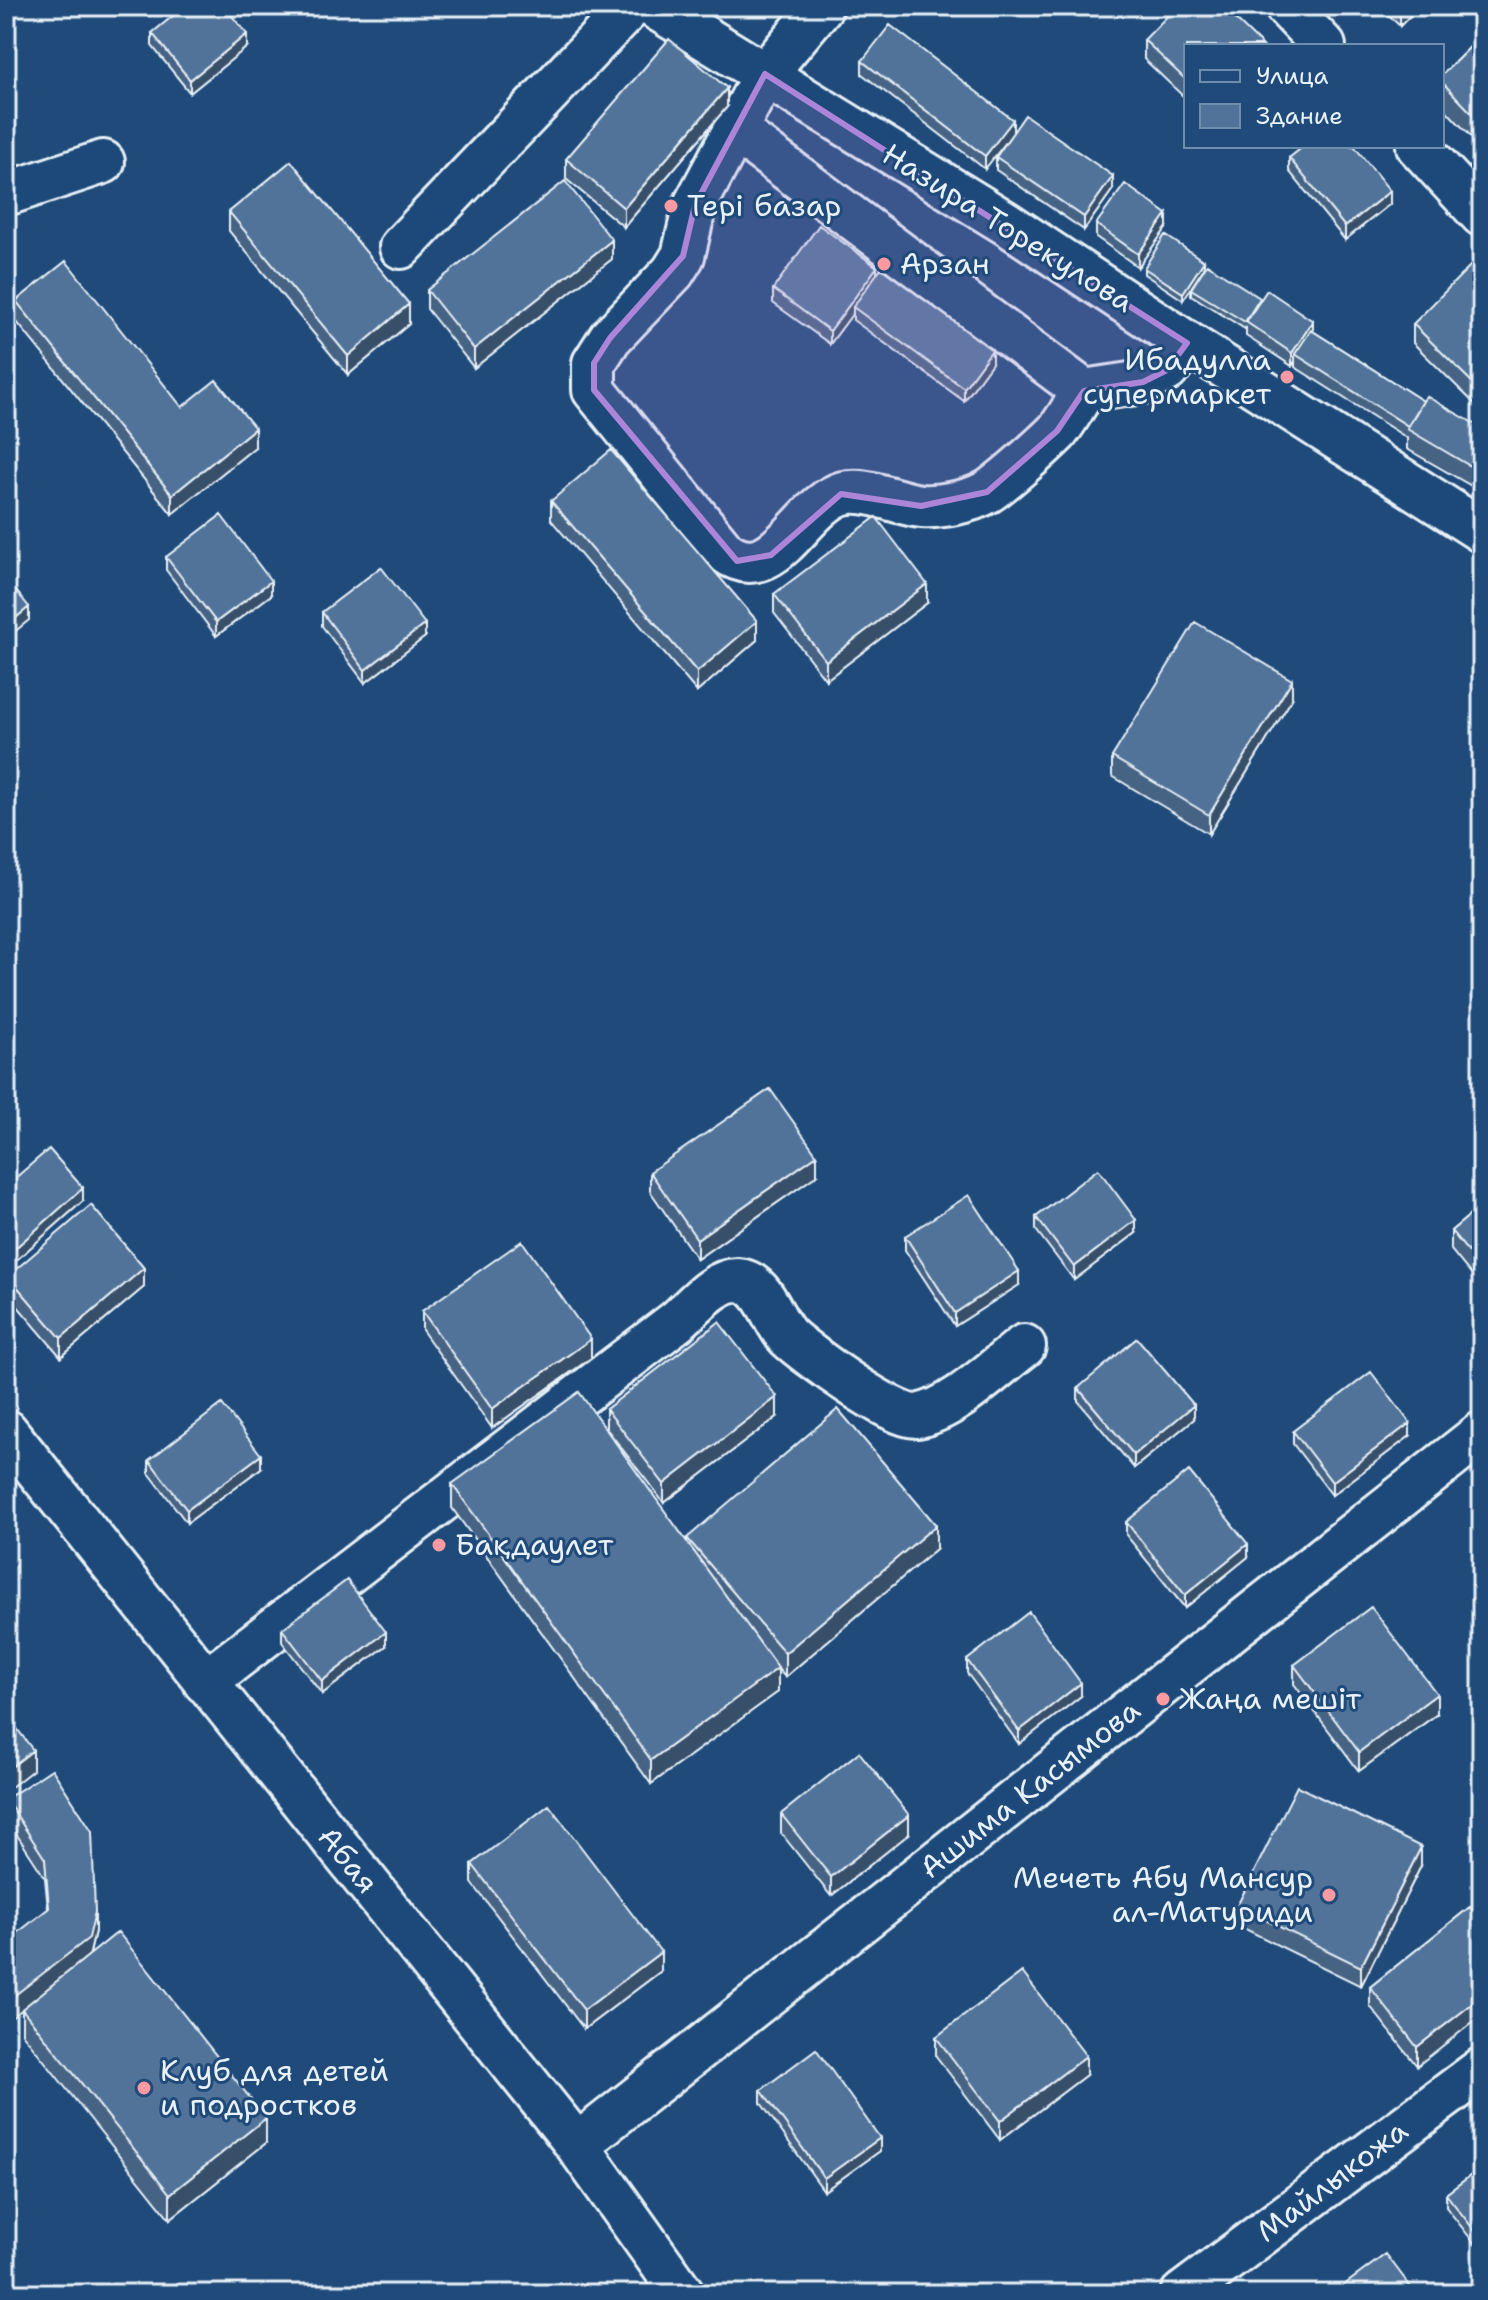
<svg xmlns="http://www.w3.org/2000/svg" width="1488" height="2300" font-family="'Shantell Sans',sans-serif">
<rect width="100%" height="100%" fill="#1f4a7a"/>
<filter id="ink" filterUnits="userSpaceOnUse"><feTurbulence type="fractalNoise" baseFrequency=".0125" numOctaves="2"/><feDisplacementMap in="SourceGraphic" scale="16" xChannelSelector="R" yChannelSelector="G"/><feConvolveMatrix kernelMatrix="1 2 1 2 8 2 1 2 1" color-interpolation-filters="sRGB"/></filter>
<g filter="url(#ink)">
<g fill="none" stroke-linecap="round" stroke-linejoin="round">
<defs>
<path id="minor" d="M 653,6 L 1006,223 L 1187,343 L 1482,531
M 822,6 L 765,74 L 695,205 L 683,256 L 673,272 L 610,338 L 594,363 L 594,390 L 724,551 C 775,589 801,505 843,493 C 868,487 897,504 922,506 C 941,507 970,502 987,492 C 1002,483 1044,445 1057,432 C 1067,420 1075,404 1084,391 L 1143,382 L 1167,370 L 1187,343
M 1286,6 L 1324,46
M 735,130 L 1084,391
M 1418,146 L 1482,215
M 6,194 L 103,162
M 401,247 L 631,6
M 6,1431 L 577,2145 L 683,2294
M 205,1682 L 677,1321 C 693,1307 714,1280 737,1280 C 765,1281 772,1321 788,1337 C 806,1354 895,1419 917,1416 C 953,1410 994,1369 1024,1346
M 577,2145 L 1482,1433
M 1182,2294 L 1482,2069"/>
</defs>
<use href="#minor" stroke="#e8f1f8" stroke-width="48"/>
<use href="#minor" stroke="#1f4a7a" stroke-width="42"/>
</g>
<path fill="#466384" stroke="#e8f1f8" stroke-width="2" d="M 1379,6 L 1419,6 L 1400,26 Z
M 152,33 L 247,47 L 190,93 L 152,46 Z
M 1482,35 L 1482,148 L 1442,106 L 1442,75 Z
M 1144,40 L 1186,46 L 1186,99 L 1144,59 Z
M 862,61 L 1013,120 L 985,169 L 862,74 Z
M 727,107 L 624,227 L 566,179 L 566,159 Z
M 996,157 L 1113,189 L 1084,230 L 996,170 Z
M 1289,158 L 1390,204 L 1345,240 L 1289,171 Z
M 229,212 L 409,324 L 348,375 L 229,231 Z
M 1096,224 L 1167,227 L 1138,267 L 1096,237 Z
M 612,259 L 474,368 L 427,309 L 427,290 Z
M 1204,261 L 1183,300 L 1144,274 L 1144,268 Z
M 1482,266 L 1482,411 L 1413,343 L 1413,324 Z
M 877,274 L 992,363 L 964,401 L 853,320 L 853,313 L 830,344 L 773,303 L 773,289 Z
M 1191,289 L 1260,300 L 1313,331 L 1423,401 L 1482,428 L 1482,492 L 1407,449 L 1407,438 L 1295,367 L 1295,361 L 1292,366 L 1246,336 L 1246,327 L 1245,329 L 1191,295 Z
M 16,301 L 182,407 L 255,447 L 172,514 L 16,321 Z
M 551,501 L 757,640 L 697,692 L 551,520 Z
M 166,557 L 271,595 L 216,636 L 166,570 Z
M 774,594 L 927,603 L 826,680 L 774,613 Z
M 322,612 L 425,637 L 365,683 L 322,626 Z
M 1292,699 L 1209,834 L 1112,776 L 1112,757 Z
M 650,1172 L 817,1175 L 697,1259 L 650,1191 Z
M 6,1186 L 83,1201 L 12,1264 L 6,1258 Z
M 1482,1205 L 1482,1288 L 1451,1250 L 1451,1231 Z
M 1036,1217 L 1136,1233 L 1074,1280 L 1036,1230 Z
M 905,1236 L 1019,1285 L 955,1326 L 905,1250 Z
M 8,1276 L 144,1287 L 61,1357 L 8,1295 Z
M 422,1311 L 591,1358 L 492,1428 L 422,1330 Z
M 1078,1388 L 1194,1419 L 1134,1468 L 1078,1401 Z
M 606,1409 L 777,1417 L 664,1503 L 606,1428 Z
M 1293,1431 L 1410,1436 L 1332,1495 L 1293,1444 Z
M 149,1460 L 261,1468 L 187,1523 L 149,1473 Z
M 452,1484 L 687,1542 L 687,1538 L 936,1549 L 785,1677 L 778,1669 L 778,1692 L 651,1784 L 452,1508 Z
M 1126,1522 L 1248,1557 L 1185,1608 L 1126,1535 Z
M 282,1629 L 386,1646 L 322,1694 L 282,1642 Z
M 967,1660 L 1081,1696 L 1019,1744 L 967,1673 Z
M 1294,1665 L 1437,1714 L 1359,1771 L 1294,1684 Z
M 6,1799 L 95,1931 L 90,1954 L 266,2143 L 170,2219 L 22,2033 L 22,2010 L 48,1909 L 45,1878 L 6,1818 Z
M 781,1814 L 909,1834 L 831,1896 L 781,1833 Z
M 472,1864 L 661,1971 L 584,2029 L 472,1883 Z
M 1421,1866 L 1361,1986 L 1237,1925 L 1237,1906 Z
M 1470,1907 L 1417,2066 L 1370,2006 L 1370,1987 Z
M 936,2037 L 1086,2075 L 1000,2140 L 936,2056 Z
M 761,2090 L 880,2151 L 824,2191 L 761,2103 Z
M 1482,2167 L 1482,2253 L 1446,2207 L 1446,2194 Z"/>
<path fill="#39506b" stroke="#e8f1f8" stroke-width="2" d="M 1406,6 L 1419,6 L 1400,26 L 1400,13 Z
M 247,34 L 247,47 L 190,93 L 190,80 Z
M 727,88 L 727,107 L 624,227 L 624,208 Z
M 1013,120 L 1013,133 L 985,169 L 985,156 Z
M 1113,176 L 1113,189 L 1084,230 L 1084,217 Z
M 1390,191 L 1390,204 L 1345,240 L 1345,227 Z
M 1167,214 L 1167,227 L 1138,267 L 1138,254 Z
M 612,240 L 612,259 L 474,368 L 474,349 Z
M 1204,261 L 1204,268 L 1183,300 L 1183,293 Z
M 877,267 L 877,280 L 853,307 L 853,313 L 830,344 L 830,331 Z
M 409,304 L 409,324 L 348,375 L 348,356 Z
M 1313,321 L 1313,334 L 1295,354 L 1295,361 L 1292,366 L 1292,353 Z
M 992,350 L 992,363 L 964,401 L 964,388 Z
M 255,428 L 255,447 L 172,514 L 172,495 Z
M 271,581 L 271,595 L 216,636 L 216,622 Z
M 927,584 L 927,603 L 826,680 L 826,661 Z
M 29,607 L 29,620 L 6,639 L 6,626 Z
M 757,621 L 757,640 L 697,692 L 697,672 Z
M 425,624 L 425,637 L 365,683 L 365,670 Z
M 1292,680 L 1292,699 L 1209,834 L 1209,815 Z
M 817,1155 L 817,1175 L 697,1259 L 697,1239 Z
M 83,1188 L 83,1201 L 12,1264 L 12,1251 Z
M 1136,1220 L 1136,1233 L 1074,1280 L 1074,1267 Z
M 144,1268 L 144,1287 L 61,1357 L 61,1338 Z
M 1019,1271 L 1019,1285 L 955,1326 L 955,1313 Z
M 591,1339 L 591,1358 L 492,1428 L 492,1409 Z
M 777,1397 L 777,1417 L 664,1503 L 664,1484 Z
M 1194,1405 L 1194,1419 L 1134,1468 L 1134,1455 Z
M 1410,1423 L 1410,1436 L 1332,1495 L 1332,1482 Z
M 261,1455 L 261,1468 L 187,1523 L 187,1510 Z
M 936,1525 L 936,1549 L 785,1677 L 785,1653 Z
M 1248,1544 L 1248,1557 L 1185,1608 L 1185,1595 Z
M 386,1632 L 386,1646 L 322,1694 L 322,1681 Z
M 778,1668 L 778,1692 L 651,1784 L 651,1760 Z
M 1081,1683 L 1081,1696 L 1019,1744 L 1019,1731 Z
M 1437,1694 L 1437,1714 L 1359,1771 L 1359,1752 Z
M 33,1750 L 33,1770 L 6,1791 L 6,1771 Z
M 909,1815 L 909,1834 L 831,1896 L 831,1877 Z
M 1421,1847 L 1421,1866 L 1361,1986 L 1361,1967 Z
M 95,1912 L 95,1931 L 89,1957 L 6,2022 L 6,2002 Z
M 661,1952 L 661,1971 L 584,2029 L 584,2010 Z
M 1482,1996 L 1482,2015 L 1417,2066 L 1417,2047 Z
M 1086,2056 L 1086,2075 L 1000,2140 L 1000,2121 Z
M 266,2118 L 266,2143 L 170,2219 L 170,2194 Z
M 880,2138 L 880,2151 L 824,2191 L 824,2178 Z"/>
<path fill="#517399" stroke="#e8f1f8" stroke-width="2" d="M 185,6 L 224,6 L 247,34 L 190,80 L 152,33 Z
M 1177,6 L 1222,6 L 1263,46 L 1186,46 L 1186,80 L 1144,40 Z
M 1393,6 L 1406,6 L 1400,13 Z
M 890,25 L 1013,120 L 985,156 L 862,61 Z
M 1482,35 L 1482,124 L 1442,82 L 1442,75 Z
M 669,39 L 727,88 L 624,208 L 566,159 Z
M 1025,115 L 1113,176 L 1084,217 L 996,157 Z
M 1304,146 L 1354,146 L 1390,191 L 1345,227 L 1289,158 Z
M 291,161 L 409,304 L 348,356 L 229,212 Z
M 565,181 L 612,240 L 474,349 L 427,290 Z
M 1125,184 L 1167,214 L 1138,254 L 1096,224 Z
M 819,225 L 877,267 L 830,331 L 773,289 Z
M 1165,235 L 1204,261 L 1183,293 L 1144,268 Z
M 1476,260 L 1482,266 L 1482,392 L 1413,324 Z
M 66,261 L 182,407 L 216,380 L 255,428 L 172,495 L 16,301 Z
M 1207,264 L 1260,298 L 1245,322 L 1191,289 Z
M 881,268 L 992,350 L 964,388 L 853,307 Z
M 1267,290 L 1313,321 L 1292,353 L 1246,322 Z
M 1311,330 L 1423,401 L 1408,426 L 1295,354 Z
M 1426,396 L 1482,428 L 1482,473 L 1407,429 Z
M 611,450 L 757,621 L 697,672 L 551,501 Z
M 221,515 L 271,581 L 216,622 L 166,557 Z
M 876,517 L 927,584 L 826,661 L 774,594 Z
M 381,567 L 425,624 L 365,670 L 322,612 Z
M 6,578 L 29,607 L 6,626 Z
M 1195,622 L 1292,680 L 1209,815 L 1112,757 Z
M 770,1089 L 817,1155 L 697,1239 L 650,1172 Z
M 49,1149 L 83,1188 L 12,1251 L 6,1244 L 6,1186 Z
M 1098,1169 L 1136,1220 L 1074,1267 L 1036,1217 Z
M 969,1195 L 1019,1271 L 955,1313 L 905,1236 Z
M 91,1205 L 144,1268 L 61,1338 L 8,1276 Z
M 1482,1205 L 1482,1269 L 1451,1231 Z
M 522,1241 L 591,1339 L 492,1409 L 422,1311 Z
M 719,1322 L 777,1397 L 664,1484 L 606,1409 Z
M 1137,1338 L 1194,1405 L 1134,1455 L 1078,1388 Z
M 1371,1372 L 1410,1423 L 1332,1482 L 1293,1431 Z
M 579,1392 L 778,1668 L 651,1760 L 452,1484 Z
M 222,1404 L 261,1455 L 187,1510 L 149,1460 Z
M 838,1409 L 936,1525 L 785,1653 L 687,1538 Z
M 1189,1471 L 1248,1544 L 1185,1595 L 1126,1522 Z
M 347,1580 L 386,1632 L 322,1681 L 282,1629 Z
M 1371,1607 L 1437,1694 L 1359,1752 L 1294,1665 Z
M 1029,1612 L 1081,1683 L 1019,1731 L 967,1660 Z
M 6,1714 L 33,1750 L 6,1771 Z
M 859,1752 L 909,1815 L 831,1877 L 781,1814 Z
M 52,1769 L 92,1831 L 95,1912 L 89,1938 L 6,2002 L 6,1942 L 49,1908 L 45,1859 L 6,1799 Z
M 1297,1786 L 1421,1847 L 1361,1967 L 1237,1906 Z
M 549,1805 L 661,1952 L 584,2010 L 472,1864 Z
M 1470,1907 L 1482,1922 L 1482,1996 L 1417,2047 L 1370,1987 Z
M 118,1932 L 266,2118 L 170,2194 L 22,2009 Z
M 1022,1972 L 1086,2056 L 1000,2121 L 936,2037 Z
M 816,2049 L 880,2138 L 824,2178 L 761,2090 Z
M 1482,2167 L 1482,2240 L 1446,2194 Z
M 1386,2254 L 1416,2294 L 1332,2294 Z"/>
</g>
<path fill="#ac85d9" fill-opacity="0.2" stroke="#ac85d9" stroke-width="6" stroke-linejoin="round" d="M 765,74 L 1187,343 L 1167,370 L 1143,382 L 1084,391 L 1057,431 L 987,492 L 921,506 L 841,494 L 771,555 L 737,561 L 594,390 L 594,363 L 610,338 L 683,256 L 695,205 Z"/>
<g fill="#ff9aa2" stroke="#1f4a7a" stroke-width="3">
<circle cx="671" cy="206" r="8"/>
<circle cx="884" cy="264" r="8"/>
<circle cx="1287" cy="377" r="8"/>
<circle cx="439" cy="1545" r="8"/>
<circle cx="1163" cy="1699" r="8"/>
<circle cx="1329" cy="1895" r="8"/>
<circle cx="144" cy="2088" r="8"/>
</g>
<g text-anchor="middle" stroke-width="6" stroke-linejoin="round" paint-order="stroke">
<g font-size="30" fill="#e8f1f8" stroke="#1f4a7a" text-anchor="start">
<text x="687" y="216">Тері базар</text>
<text x="900" y="274">Арзан</text>
<text x="1271" y="370" text-anchor="end">Ибадулла<tspan x="1271" dy="34">супермаркет</tspan></text>
<text x="455" y="1555">Бақдаулет</text>
<text x="1179" y="1709">Жаңа мешіт</text>
<text x="1313" y="1888" text-anchor="end">Мечеть Абу Мансур<tspan x="1313" dy="34">ал-Матуриди</tspan></text>
<text x="160" y="2081">Клуб для детей<tspan x="160" dy="34">и подростков</tspan></text>
</g>
<g font-size="30" fill="#e8f1f8" stroke="#1f4a7a">
<text transform="translate(1008 228) rotate(32)" y="10">Назира Торекулова</text>
<text transform="translate(1030 1789) rotate(-38)" y="10">Ашима Касымова</text>
<text transform="translate(348 1860) rotate(51)" y="10">Абая</text>
<text transform="translate(1332 2181) rotate(-37)" y="10">Майлыкожа</text>
</g>
</g>
<rect width="1488" height="2300" fill="none" stroke="#1f4a7a" stroke-width="32"/>
<rect x="16" y="16" width="1456" height="2268" fill="none" stroke="#e8f1f8" stroke-width="3" filter="url(#ink)"/>
<rect x="1184" y="44" width="260" height="104" fill="#1f4a7a" stroke="#6f8dac" stroke-width="2"/>
<rect x="1200" y="70" width="40" height="12" fill="#1f4a7a" stroke="#6f8dac" stroke-width="2"/>
<text x="1256" y="84" font-size="24" fill="#e8f1f8">Улица</text>
<rect x="1200" y="104" width="40" height="24" fill="#517399" stroke="#6f8dac" stroke-width="2"/>
<text x="1256" y="124" font-size="24" fill="#e8f1f8">Здание</text>
</svg>
